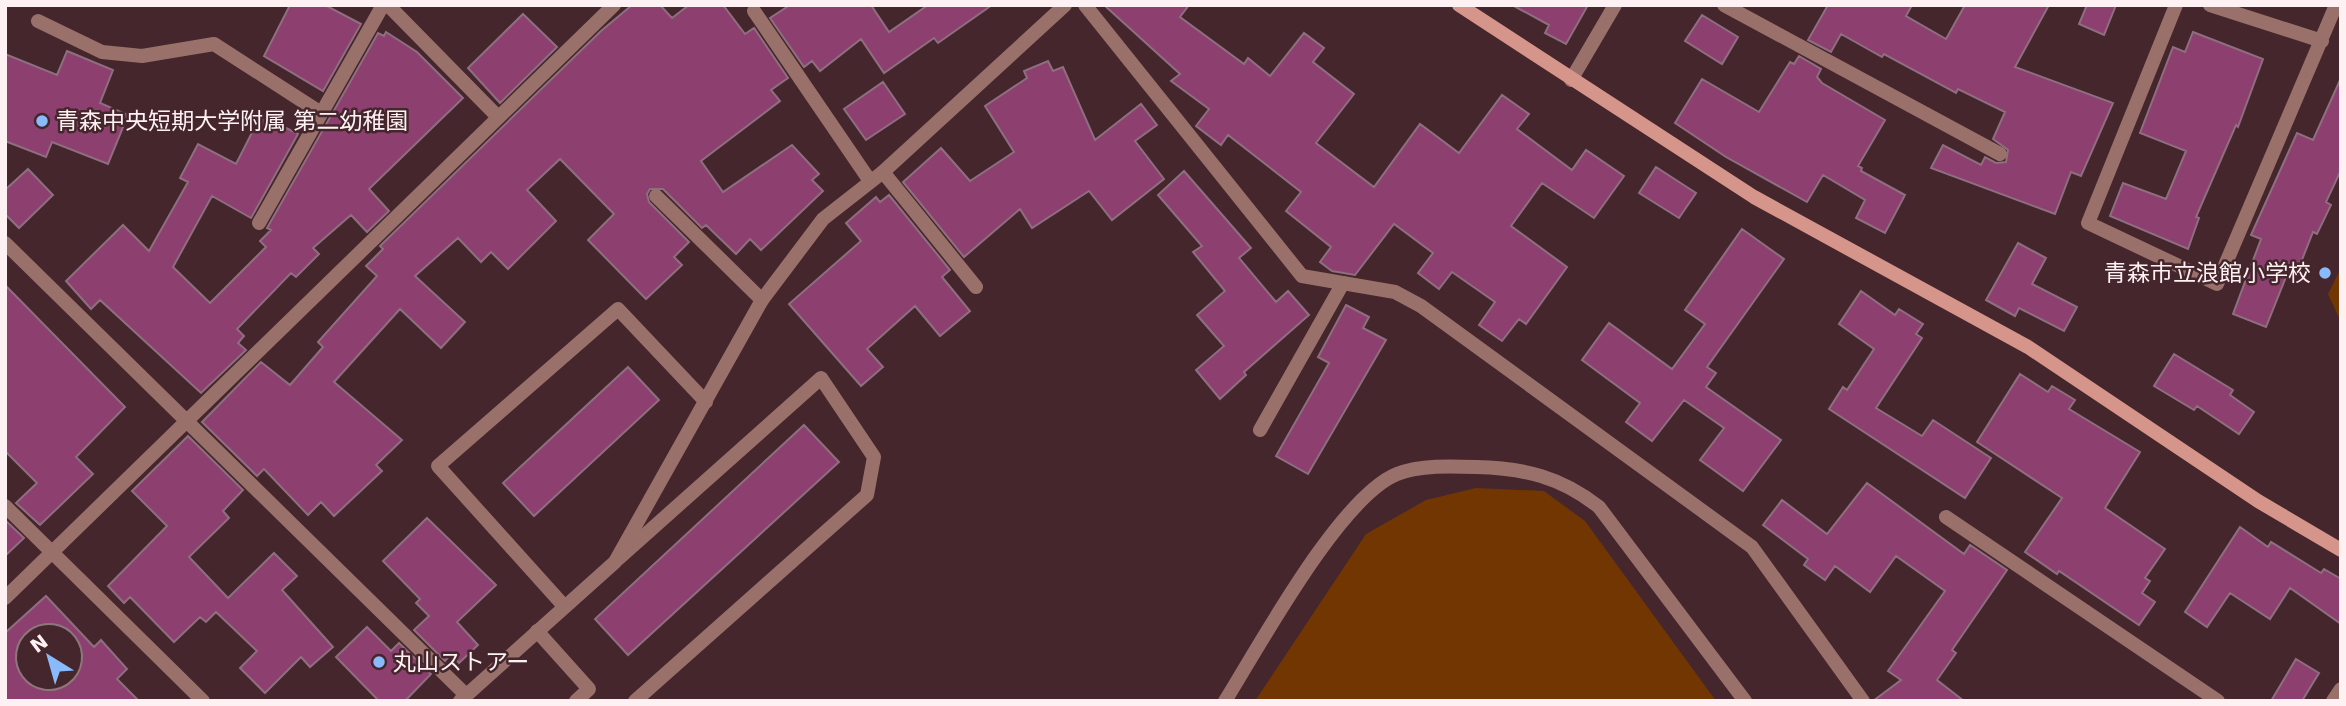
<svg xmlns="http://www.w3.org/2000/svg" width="2346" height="706" font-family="'DejaVu Sans','Noto Sans JP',sans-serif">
<rect width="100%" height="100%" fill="#44262c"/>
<path fill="#723602" d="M 2341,268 L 2341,322 L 2328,294 Z
M 1476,488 L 1544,491 L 1585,521 L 1716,701 L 1255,701 L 1366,534 L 1426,500 Z"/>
<path fill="#8d406f" stroke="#8e6e7f" stroke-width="2" fill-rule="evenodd" d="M 290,5 L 325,5 L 361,24 L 323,91 L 264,56 Z
M 632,5 L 660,5 L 672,18 L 689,5 L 723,5 L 745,34 L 754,28 L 788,78 L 771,90 L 780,101 L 701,161 L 723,192 L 792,145 L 819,174 L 812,180 L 823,191 L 761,250 L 750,239 L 736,254 L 706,225 L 702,228 L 663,189 L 650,189 L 647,194 L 649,202 L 689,242 L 674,257 L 682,265 L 646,299 L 588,240 L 614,214 L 560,159 L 527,190 L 556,221 L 508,269 L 491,252 L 481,262 L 458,238 L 415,276 L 465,322 L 441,348 L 400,309 L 334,382 L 402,440 L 376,465 L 382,471 L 334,516 L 321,502 L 308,515 L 264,469 L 257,476 L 202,422 L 261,362 L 290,385 L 323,347 L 318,342 L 377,276 L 366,266 L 383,249 L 380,246 L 601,31 Z
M 790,5 L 871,5 L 889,32 L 928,5 L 992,5 L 938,43 L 934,38 L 884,73 L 861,39 L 820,71 L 812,61 L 804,67 L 770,18 Z
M 1104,5 L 1189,5 L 1180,17 L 1244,64 L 1248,58 L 1270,76 L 1304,33 L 1324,48 L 1313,62 L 1354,94 L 1316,143 L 1374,187 L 1420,124 L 1459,153 L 1502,95 L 1529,114 L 1517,129 L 1572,170 L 1586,150 L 1624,176 L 1594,218 L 1542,183 L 1511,226 L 1567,267 L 1526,324 L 1519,319 L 1502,341 L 1479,325 L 1495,302 L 1452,272 L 1439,289 L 1418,273 L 1433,253 L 1394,224 L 1355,275 L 1332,271 L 1320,262 L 1331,247 L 1286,211 L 1301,192 L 1228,135 L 1221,145 L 1196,126 L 1209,109 L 1171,81 L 1180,74 Z
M 1512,5 L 1588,5 L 1566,44 L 1545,33 L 1549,25 Z
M 1828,5 L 1912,5 L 1906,16 L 1946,39 L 1965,5 L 2049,5 L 2015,67 L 2113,103 L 2081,176 L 2071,172 L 2055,214 L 1931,168 L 1943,145 L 1981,165 L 1985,157 L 1996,163 L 2006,162 L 2008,150 L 1993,139 L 2005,112 L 1958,89 L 1956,93 L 1884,54 L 1882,57 L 1841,34 L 1831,52 L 1808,40 Z
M 2087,5 L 2116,5 L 2104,35 L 2079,24 Z
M 523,14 L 557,47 L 500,103 L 468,68 Z
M 1702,15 L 1738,37 L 1722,64 L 1685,41 Z
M 386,32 L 417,52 L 463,98 L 369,189 L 389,211 L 367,232 L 351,215 L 313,248 L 319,254 L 296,277 L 291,273 L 237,329 L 244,336 L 238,343 L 246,350 L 201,393 L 100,300 L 91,309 L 66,281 L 123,225 L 149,251 L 188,182 L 180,178 L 198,144 L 236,164 L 261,115 L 298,134 L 251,218 L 212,196 L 173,267 L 210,303 L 266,247 L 260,241 L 271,230 L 267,228 L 378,33 L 384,36 Z
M 2193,32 L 2263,59 L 2238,127 L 2236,125 L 2196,217 L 2199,218 L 2188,249 L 2110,216 L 2123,183 L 2166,199 L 2186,151 L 2140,133 L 2173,47 L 2185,52 Z
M 67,51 L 113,70 L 100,103 L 128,115 L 108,164 L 52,142 L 46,157 L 5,141 L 5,54 L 57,75 Z
M 1799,56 L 1821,69 L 1817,77 L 1822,83 L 1885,120 L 1858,166 L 1862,168 L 1861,171 L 1905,195 L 1885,233 L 1856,218 L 1865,200 L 1823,175 L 1807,202 L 1726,157 L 1675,123 L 1702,79 L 1759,112 L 1790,62 L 1794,64 Z
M 1048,61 L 1053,71 L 1063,67 L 1095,140 L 1141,104 L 1157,125 L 1135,141 L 1164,179 L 1112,220 L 1089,191 L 1032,228 L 1020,209 L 964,257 L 903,182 L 941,148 L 970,181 L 1014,152 L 985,106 L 1027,78 L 1024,71 Z
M 2341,78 L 2341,170 L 2326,202 L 2331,205 L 2317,234 L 2313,232 L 2294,280 L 2286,277 L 2266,327 L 2233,314 L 2261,239 L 2251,235 L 2297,133 L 2313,140 Z
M 883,82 L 905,114 L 866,140 L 844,109 Z
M 1656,167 L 1696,193 L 1679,218 L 1639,193 Z
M 28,169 L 53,195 L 19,228 L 5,214 L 5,190 Z
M 1184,171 L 1251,248 L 1239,258 L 1276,302 L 1288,291 L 1309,315 L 1244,372 L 1246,375 L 1220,399 L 1196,370 L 1224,346 L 1197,315 L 1225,291 L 1193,252 L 1202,246 L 1158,195 Z
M 889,195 L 950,270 L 942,277 L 970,311 L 940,336 L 915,306 L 867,349 L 883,367 L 861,386 L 789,304 L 861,241 L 846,223 L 876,197 L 880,202 Z
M 1742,229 L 1784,259 L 1707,367 L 1716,373 L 1706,387 L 1781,440 L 1743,491 L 1700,460 L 1724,428 L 1684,400 L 1652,441 L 1626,422 L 1640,403 L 1582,360 L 1609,323 L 1672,369 L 1705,324 L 1685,310 Z
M 2018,243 L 2046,258 L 2032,284 L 2077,307 L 2064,331 L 2019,308 L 2015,316 L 1986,300 Z
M 5,285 L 125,407 L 76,457 L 93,474 L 40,525 L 16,503 L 37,483 L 5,451 Z
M 1861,291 L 1895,315 L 1899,309 L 1923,324 L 1916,334 L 1922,338 L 1876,408 L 1922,436 L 1933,420 L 1991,458 L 1965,498 L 1829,409 L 1843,387 L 1847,390 L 1874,349 L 1839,324 Z
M 1346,305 L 1369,317 L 1363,328 L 1386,340 L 1308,474 L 1276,456 L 1329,363 L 1318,357 Z
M 2174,354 L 2233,390 L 2230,395 L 2254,412 L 2239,434 L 2197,406 L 2194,410 L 2154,386 Z
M 628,367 L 659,400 L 534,516 L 503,483 Z
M 2020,374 L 2048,392 L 2052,386 L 2075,400 L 2069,409 L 2140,452 L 2105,508 L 2165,549 L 2145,578 L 2150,581 L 2142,593 L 2155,602 L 2139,625 L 2059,571 L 2057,574 L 2025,552 L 2062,498 L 1977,442 Z
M 804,425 L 839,462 L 628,655 L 595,619 Z
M 188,436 L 243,490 L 223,511 L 229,518 L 189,557 L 228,598 L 274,553 L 297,576 L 282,590 L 333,647 L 310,667 L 301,657 L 265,693 L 240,668 L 257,651 L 216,612 L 206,622 L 200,617 L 174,642 L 130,597 L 124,603 L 108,586 L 167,526 L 132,491 Z
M 1867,483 L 1964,554 L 1970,545 L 2007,570 L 1952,650 L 1956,653 L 1937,680 L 1964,701 L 1873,701 L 1901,680 L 1888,671 L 1945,591 L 1896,556 L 1870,592 L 1835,566 L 1825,580 L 1804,565 L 1808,559 L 1763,525 L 1782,500 L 1827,534 Z
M 427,518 L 496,585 L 457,622 L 478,645 L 459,663 L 451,654 L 445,661 L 414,630 L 429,616 L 416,603 L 420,599 L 383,561 Z
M 5,520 L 24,538 L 5,556 Z
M 2240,527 L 2268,547 L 2271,542 L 2321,573 L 2324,569 L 2341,579 L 2341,624 L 2290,588 L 2270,619 L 2230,593 L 2207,627 L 2185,612 Z
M 46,596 L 94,647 L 101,640 L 127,669 L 117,679 L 139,701 L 5,701 L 5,633 ZM 28,636 L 70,636 L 70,678 L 28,678 Z
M 367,627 L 391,651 L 399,643 L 431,674 L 405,701 L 379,701 L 336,657 Z
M 2296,659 L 2319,673 L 2302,701 L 2271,701 Z"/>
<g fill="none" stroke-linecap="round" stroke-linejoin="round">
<path stroke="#9a716a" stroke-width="14" d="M 754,11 L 870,181
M 38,21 L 102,52 L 142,56 L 214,44 L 321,113
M 883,172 L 976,287
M 656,196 L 762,300
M 1260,430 L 1343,283
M 618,559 L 821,378 L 874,457 L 867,495 L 635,701
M 564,606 L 438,466 L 618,309 L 706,402
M 537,631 L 589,689 L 576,701
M 1225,701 C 1260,645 1340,497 1397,474 C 1420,465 1451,466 1476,467 C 1524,468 1561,477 1599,507 L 1745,701"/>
<path stroke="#9a716a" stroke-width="14" d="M 388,5 L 497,116
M 1085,5 L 1302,276 L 1395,292 L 1421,306 L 1752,547 L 1863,701
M 1724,5 L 2000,154
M 2176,5 L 2088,223 L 2217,284 L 2336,5
M 2210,5 L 2322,41
M 1571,80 L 1615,5
M 259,223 L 383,5
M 5,243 L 466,695
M 5,506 L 203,701
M 1946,517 L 2218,701
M 5,598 L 614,5
M 460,701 L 615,562 L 762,300 L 823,219 L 883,172 L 1065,5
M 2333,701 L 2341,689"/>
<path stroke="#d6958a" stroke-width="14" d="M 1459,5 L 1754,197 L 2028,347 L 2258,501 L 2341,550"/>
</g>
<g fill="#88bafc" stroke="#44262c" stroke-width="2.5">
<circle cx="42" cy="121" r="7"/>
<circle cx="2325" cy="273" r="7"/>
<circle cx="379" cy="662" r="7"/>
</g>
<g text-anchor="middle" stroke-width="5" stroke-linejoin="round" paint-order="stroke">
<g font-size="23" fill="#fef1f3" stroke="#44262c" text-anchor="start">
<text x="56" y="129">青森中央短期大学附属 第二幼稚園</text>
<text x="2311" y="281" text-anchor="end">青森市立浪館小学校</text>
<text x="393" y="670">丸山ストアー</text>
</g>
</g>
<rect width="2346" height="706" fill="none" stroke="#fef1f3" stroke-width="14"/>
<g transform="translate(49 657) rotate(323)"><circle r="33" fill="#44262c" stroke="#8e777c" stroke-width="2"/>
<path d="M0-5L12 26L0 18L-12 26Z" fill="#88bafc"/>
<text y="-10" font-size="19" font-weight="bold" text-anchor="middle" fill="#fef1f3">N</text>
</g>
</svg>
